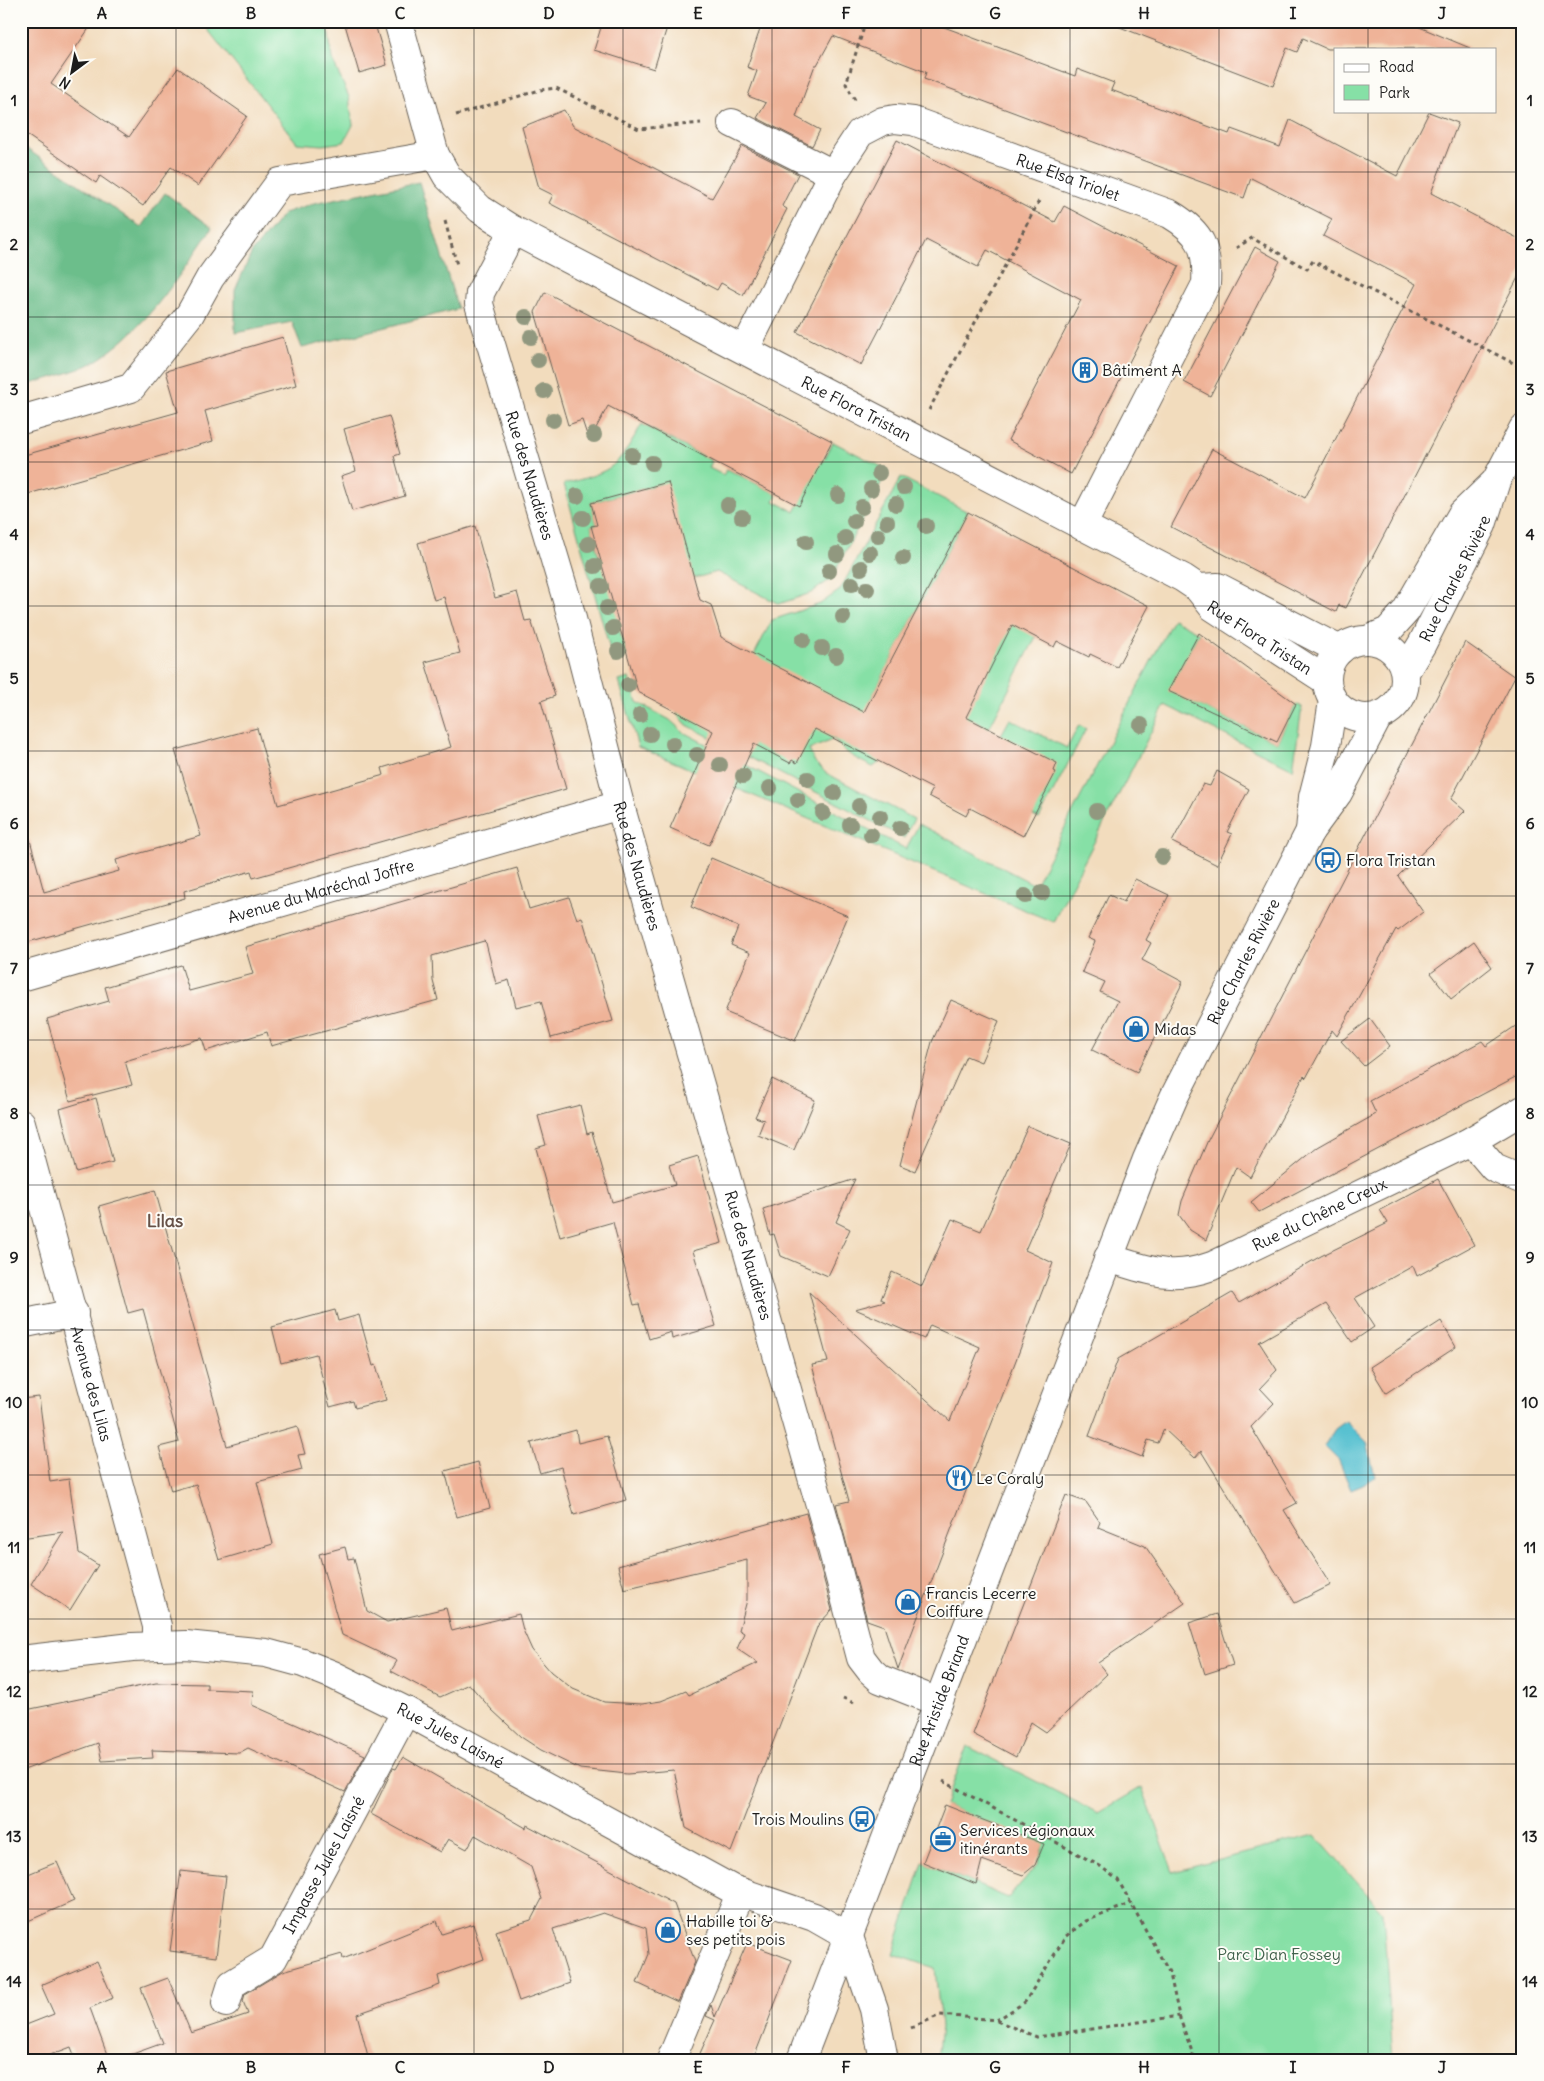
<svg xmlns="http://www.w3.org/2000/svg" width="1544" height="2081" font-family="Delius,sans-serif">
<rect width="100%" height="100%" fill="#fdfcf7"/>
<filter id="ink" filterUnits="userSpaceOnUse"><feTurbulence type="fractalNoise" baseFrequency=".02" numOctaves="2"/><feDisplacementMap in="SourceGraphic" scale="10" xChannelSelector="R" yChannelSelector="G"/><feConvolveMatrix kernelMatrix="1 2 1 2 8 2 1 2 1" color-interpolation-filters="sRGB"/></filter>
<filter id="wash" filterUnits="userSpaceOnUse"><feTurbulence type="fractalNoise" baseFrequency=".0096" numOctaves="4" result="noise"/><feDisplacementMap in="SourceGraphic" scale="20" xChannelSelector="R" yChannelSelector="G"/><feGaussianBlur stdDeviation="1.12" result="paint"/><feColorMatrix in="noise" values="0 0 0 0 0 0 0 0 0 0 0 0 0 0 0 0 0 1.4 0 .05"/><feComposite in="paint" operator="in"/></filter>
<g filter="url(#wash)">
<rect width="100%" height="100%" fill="#f2dcbd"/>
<path fill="#86e0a6" stroke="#517e61" d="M 201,21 L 327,21 L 332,59 L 349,97 L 353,125 L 344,142 L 323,145 L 297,143 Z
M 642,424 L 712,461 L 709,468 L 723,475 L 727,469 L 777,494 L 774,501 L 795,512 L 809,485 L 815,459 L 823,462 L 833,442 L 888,470 L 831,579 L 811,593 L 779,604 L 717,572 L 688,580 L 661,484 L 591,503 L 597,525 L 591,526 L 601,565 L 608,563 L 623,619 L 617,622 L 627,656 L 613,660 L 564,484 C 616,470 615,469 642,424 Z
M 901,477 L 968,512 L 870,701 L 880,762 L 873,767 C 858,760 844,753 834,739 L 809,750 L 815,762 L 826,773 L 914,819 L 904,838 L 687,725 L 676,712 L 751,661 L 772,620 L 820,604 L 840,590 Z
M 1000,611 L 1039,631 L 989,728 L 972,719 L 968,726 L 954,719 Z
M 1173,619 L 1199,633 L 1169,691 L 1277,742 L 1296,704 L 1302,707 L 1293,769 L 1165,705 L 1053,922 L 638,747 L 619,681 L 629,678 L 637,702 L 670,720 L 683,732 L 906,849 L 919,824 L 1035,885 Z
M 1010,719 L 1067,748 L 1079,725 L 1086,729 L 1039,819 L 1033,816 L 1037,762 L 1001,735 Z
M 967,1746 L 1098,1813 L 1142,1787 L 1173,1872 L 1315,1835 L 1383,1912 L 1393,2060 L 937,2060 L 941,2027 L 935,1968 L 893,1954 L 923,1862 L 1008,1898 L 1038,1864 L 1043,1845 L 945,1805 Z"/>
<path fill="#6cbe8b" stroke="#446d54" d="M 21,145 L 141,227 L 165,193 L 212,228 C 178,277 146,330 94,362 C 77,372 41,380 21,387 Z
M 419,182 L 458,309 L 302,348 L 292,322 L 235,333 L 235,290 L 252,252 L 284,213 L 314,203 Z"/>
<path fill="#55c0d0" stroke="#386e76" d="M 1346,1421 L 1367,1442 L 1375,1477 L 1363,1485 L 1351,1490 L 1339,1461 L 1324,1446 L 1335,1429 Z"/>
<g id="blocks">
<path fill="#efb398" d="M 21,21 L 94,21 L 51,84 L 129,137 L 178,68 L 247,116 L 198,186 L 171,167 L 143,206 L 100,176 L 96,183 L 21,131 Z
M 344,21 L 374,21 L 387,65 L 359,73 Z
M 603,21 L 669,21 L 654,69 L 594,50 Z
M 763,21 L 928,21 L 1075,76 L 1077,69 L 1114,83 L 1111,90 L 1229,134 L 1231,129 L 1280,147 L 1290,120 L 1397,176 L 1429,112 L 1458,123 L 1431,193 L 1523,241 L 1523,268 L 1346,608 L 1339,605 L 1336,612 L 1171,527 L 1212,449 L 1305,498 L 1416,284 L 1323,236 L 1332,219 L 1251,178 L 1244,198 L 924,79 L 926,72 L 833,36 L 817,65 L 815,65 L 796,117 L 820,130 L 812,146 L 757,118 L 766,103 L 748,96 L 757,71 L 747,67 Z
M 1113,21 L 1405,21 L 1470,48 L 1327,49 L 1303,38 L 1297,52 L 1287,48 L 1273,86 L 1112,24 Z
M 564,110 L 573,126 L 712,198 L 742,146 L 798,174 L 782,206 L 787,209 L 743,295 L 721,283 L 717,290 L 549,203 L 553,195 L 539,188 L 522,127 Z
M 897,140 L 1055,222 L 1064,206 L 1179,266 L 1071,474 L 1008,440 L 1081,300 L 987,250 L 978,267 L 926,240 L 861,365 L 797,332 Z
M 1255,247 L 1280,261 L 1210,396 L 1184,382 Z
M 545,292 L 832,441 L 799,506 L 608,406 L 589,441 L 582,420 L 568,425 L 535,312 Z
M 283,337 L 296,385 L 205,411 L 213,441 L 21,496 L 21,456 L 178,412 L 166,371 Z
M 389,416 L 400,454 L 394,456 L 405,496 L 352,511 L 341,476 L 356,471 L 344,429 Z
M 668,482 L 700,600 L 711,605 L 721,637 L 864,712 L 968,512 L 1149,606 L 1117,667 L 1090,654 L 1089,657 L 1057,641 L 1054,647 L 1012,625 L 966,717 L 1057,763 L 1054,771 L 1056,772 L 1023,836 L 970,808 L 966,816 L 929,796 L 933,789 L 815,729 L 797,763 L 792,760 L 790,763 L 754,744 L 709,845 L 670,828 L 713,731 L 638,692 L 591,526 L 597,525 L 591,503 Z
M 475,526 L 495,598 L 517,592 L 525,621 L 531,620 L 555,696 L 541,701 L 566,789 L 253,878 L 251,871 L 184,891 L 185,898 L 21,944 L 21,841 L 30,840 L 44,892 L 119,871 L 116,860 L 201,836 L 175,750 L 257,728 L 278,805 L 384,775 L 382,768 L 451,747 L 425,662 L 460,653 L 444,597 L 434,600 L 418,543 Z
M 1199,633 L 1296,704 L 1277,742 L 1168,691 Z
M 1465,642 L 1515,677 L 1451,799 L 1465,811 L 1398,876 L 1423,912 L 1398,931 L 1396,929 L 1337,1036 L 1332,1030 L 1306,1078 L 1304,1076 L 1250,1177 L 1236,1167 L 1206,1240 L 1190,1230 L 1179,1215 L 1182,1201 L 1208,1140 Z
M 1217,771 L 1249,789 L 1227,832 L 1232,834 L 1217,865 L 1172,842 L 1203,784 L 1210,786 Z
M 711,858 L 848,916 L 795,1041 L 725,1012 L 750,953 L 731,945 L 738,927 L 691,907 Z
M 517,868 L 529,909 L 569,897 L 577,919 L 582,917 L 613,1021 L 551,1038 L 541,1001 L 516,1007 L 509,980 L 496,984 L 486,943 L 484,941 L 432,956 L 433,981 L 438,1000 L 271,1046 L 267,1032 L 206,1051 L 202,1038 L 125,1061 L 132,1085 L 70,1101 L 47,1019 L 109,1001 L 105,987 L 181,965 L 189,991 L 253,974 L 245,947 Z
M 1135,879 L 1169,895 L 1146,940 L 1151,943 L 1142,960 L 1183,982 L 1137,1072 L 1092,1050 L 1118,1001 L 1100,992 L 1105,982 L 1082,972 L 1095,941 L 1088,938 L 1109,895 L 1124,902 Z
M 1474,941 L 1492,967 L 1451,999 L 1431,973 Z
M 951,1000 L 999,1021 L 981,1062 L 966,1056 L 915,1171 L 900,1165 L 932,1042 Z
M 1370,1019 L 1390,1046 L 1364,1066 L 1341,1041 Z
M 1523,1021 L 1523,1073 L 1259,1212 L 1251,1202 L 1318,1147 L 1376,1114 L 1370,1101 L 1482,1041 L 1486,1046 Z
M 772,1079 L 815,1100 L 794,1150 L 758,1135 L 764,1120 L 755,1117 Z
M 96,1098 L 113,1162 L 76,1172 L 60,1109 Z
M 580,1105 L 587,1134 L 592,1132 L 612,1202 L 675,1185 L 669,1165 L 698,1156 L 722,1243 L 693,1251 L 716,1326 L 672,1339 L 671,1332 L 649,1339 L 639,1304 L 634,1305 L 613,1222 L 560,1237 L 536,1148 L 546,1145 L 538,1116 Z
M 1028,1126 L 1071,1144 L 1025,1250 L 1053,1263 L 898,1669 L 884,1626 L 867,1620 L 836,1504 L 849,1501 L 812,1365 L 828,1362 L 809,1292 L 950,1421 L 980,1347 L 930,1325 L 924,1339 L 855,1309 L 885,1301 L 881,1299 L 892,1272 L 922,1286 L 952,1219 L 981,1231 Z
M 855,1179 L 836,1222 L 850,1229 L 828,1276 L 781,1256 L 774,1234 L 770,1235 L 763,1209 Z
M 1438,1179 L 1474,1245 L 1417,1276 L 1413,1266 L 1355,1298 L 1374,1327 L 1352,1342 L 1326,1304 L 1259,1342 L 1277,1370 L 1260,1388 L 1274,1403 L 1251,1427 L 1297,1503 L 1284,1510 L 1331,1585 L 1295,1603 L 1201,1451 L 1195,1458 L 1164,1429 L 1158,1443 L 1148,1440 L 1142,1457 L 1089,1436 L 1118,1359 L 1232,1293 L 1239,1303 L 1321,1256 L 1388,1223 L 1380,1210 Z
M 155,1190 L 227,1446 L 297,1426 L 305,1454 L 298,1455 L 302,1470 L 257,1482 L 273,1544 L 219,1560 L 196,1484 L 171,1491 L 159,1447 L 179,1442 L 143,1309 L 128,1313 L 99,1206 Z
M 335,1310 L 338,1321 L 359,1315 L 373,1366 L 376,1365 L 386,1400 L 355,1408 L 353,1401 L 330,1407 L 316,1354 L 281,1363 L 272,1327 Z
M 1441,1321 L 1456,1347 L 1386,1393 L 1370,1367 Z
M 39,1397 L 50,1482 L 69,1479 L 79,1553 L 98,1565 L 70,1610 L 31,1584 L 63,1532 L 21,1538 L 21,1399 Z
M 576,1430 L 578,1443 L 607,1436 L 626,1500 L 574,1515 L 561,1467 L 540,1473 L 531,1443 Z
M 478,1462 L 490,1508 L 457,1517 L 445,1471 Z
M 1066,1495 L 1086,1502 L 1100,1522 L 1098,1527 L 1145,1546 L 1185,1603 L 1098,1663 L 1107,1674 L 1046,1732 L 1031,1722 L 1016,1757 L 973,1734 Z
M 806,1513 L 832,1610 L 818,1625 L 731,1852 L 686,1828 L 674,1770 L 627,1774 L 580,1769 L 541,1750 L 521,1737 L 492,1710 L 469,1684 L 440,1697 L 391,1671 L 397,1661 L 342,1635 L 319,1554 L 345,1547 L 348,1559 L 354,1558 L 367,1611 L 387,1622 L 446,1608 L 452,1631 L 519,1614 L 523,1630 L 532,1650 L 551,1672 L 573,1689 L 604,1702 L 642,1704 L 661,1701 L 686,1691 L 689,1695 L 758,1663 L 737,1649 L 744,1633 L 739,1630 L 747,1600 L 747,1560 L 624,1589 L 618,1566 Z
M 1217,1614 L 1233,1665 L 1205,1674 L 1189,1623 Z
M 156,1683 L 207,1684 L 207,1689 L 253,1691 L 252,1705 L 365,1755 L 345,1792 L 248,1748 L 239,1753 L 152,1750 L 153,1758 L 102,1761 L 98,1743 L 21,1771 L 21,1711 Z
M 403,1757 L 526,1828 L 527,1825 L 674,1904 L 695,1962 L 678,2002 L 637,1983 L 649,1954 L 646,1928 L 603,1913 L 553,1929 L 570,1983 L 519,2001 L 496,1931 L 531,1920 L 542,1899 L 531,1867 L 475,1835 L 467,1849 L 448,1839 L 440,1852 L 371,1814 L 393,1768 L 396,1769 Z
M 945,1805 L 1044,1844 L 1035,1865 L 1023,1875 L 982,1860 L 976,1884 L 923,1862 Z
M 57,1862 L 74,1901 L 21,1924 L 21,1877 Z
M 181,1871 L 226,1876 L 216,1957 L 170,1951 Z
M 437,1921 L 442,1934 L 473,1924 L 484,1959 L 438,1976 L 440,1985 L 357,2014 L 369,2060 L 128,2060 L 127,2056 L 163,2043 L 141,1988 L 168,1978 L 191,2033 L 248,2014 L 243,2001 L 245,1994 L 283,1971 L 342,1954 L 343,1959 Z
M 747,1943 L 792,1960 L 753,2060 L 697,2060 L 715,2020 L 706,2016 L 711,2005 L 715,2017 Z
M 97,1961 L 113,1998 L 90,2008 L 109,2060 L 76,2060 L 71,2047 L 37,2060 L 21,2060 L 21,2027 L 54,2014 L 41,1985 Z"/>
</g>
</g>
<g filter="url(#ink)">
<use href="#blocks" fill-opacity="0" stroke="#675f54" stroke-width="1"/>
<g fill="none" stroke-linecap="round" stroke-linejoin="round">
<defs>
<g id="minor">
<path id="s1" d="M 398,21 L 435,155 L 447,176 L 480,209 L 513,230 L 1183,578 L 1198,588 L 1213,607 L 1327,681"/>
<path d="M 732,123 L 833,174"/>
<path id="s2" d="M 513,230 L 480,293 L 479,304 L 569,607 L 620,805 L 828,1533 L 861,1658 L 871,1671 L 880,1679 L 938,1702"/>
<path id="s3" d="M 745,349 L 833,174 L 860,133 L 883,121 L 895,119 L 913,121 L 1170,214 C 1202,233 1208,249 1206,284 L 1082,526"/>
<path d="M 21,420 L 131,388 L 190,314 L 210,278 L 280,182 L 435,155"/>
<path d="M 1198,588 L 1218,587 L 1340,650"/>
<path id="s4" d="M 21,977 L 620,805"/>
<path id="s5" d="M 21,1123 L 157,1626 L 157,1645"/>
<path d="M 1471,1141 L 1494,1168 L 1523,1180"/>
<path id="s6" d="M 1108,1258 C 1149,1270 1170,1281 1212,1266 L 1471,1141 L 1523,1110"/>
<path d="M 21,1324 L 74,1313"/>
<path id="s7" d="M 21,1660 L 132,1647 L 186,1645 L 266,1653 L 303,1663 L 333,1675 L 406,1711 L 732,1889 L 814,1917 L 849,1937 L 874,2009 L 884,2060"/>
<path id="s8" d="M 226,2003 L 232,1984 L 273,1959 L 406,1711"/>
<path d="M 671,2060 L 741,1892"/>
</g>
<g id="major">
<path d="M 1367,640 L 1388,631 L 1406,611 L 1462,514 L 1493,484"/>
<circle cx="1366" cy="679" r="39"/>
<path id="s9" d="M 1405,672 L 1422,644 L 1482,525 L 1496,481 L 1523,429"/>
<path d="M 1310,831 L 1313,797 L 1326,746 L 1333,701"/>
<path id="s10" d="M 801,2060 L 1147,1159 L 1174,1097 L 1310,831 L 1338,793 L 1378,717"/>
</g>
</defs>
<use href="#minor" stroke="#675f54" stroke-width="30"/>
<use href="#major" stroke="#675f54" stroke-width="30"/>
<path stroke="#675f54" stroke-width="3" stroke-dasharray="4 4" stroke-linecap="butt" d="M 855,100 L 846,84 L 866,21
M 456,115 L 540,90 L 556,88 L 639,129 L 701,123
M 445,221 L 457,265
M 1236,248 L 1252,238 L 1307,269 L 1313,261 L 1523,368
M 929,410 L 1039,201
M 843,1698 L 854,1703 L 857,1701
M 943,1781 L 1100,1866 L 1118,1880 L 1170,1974 L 1179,2016 L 1195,2060
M 997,2021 L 1037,2037 L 1179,2016
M 911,2028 L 940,2015 L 997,2020 L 1025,2002 L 1066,1936 L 1086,1921 L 1132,1903"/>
<use href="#minor" stroke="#fff" stroke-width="28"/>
<use href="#major" stroke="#fff" stroke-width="28"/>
</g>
<g fill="#91987f">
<circle cx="526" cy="317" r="8"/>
<circle cx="531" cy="337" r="8"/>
<circle cx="538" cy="360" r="8"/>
<circle cx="544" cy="391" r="8"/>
<circle cx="553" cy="420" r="8"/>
<circle cx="594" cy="435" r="8"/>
<circle cx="632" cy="455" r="8"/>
<circle cx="652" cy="463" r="8"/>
<circle cx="879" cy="473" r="8"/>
<circle cx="904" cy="487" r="8"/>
<circle cx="871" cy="489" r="8"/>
<circle cx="838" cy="495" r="8"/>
<circle cx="577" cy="496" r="8"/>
<circle cx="896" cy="504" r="8"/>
<circle cx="728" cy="505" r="8"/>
<circle cx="862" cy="507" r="8"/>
<circle cx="742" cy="517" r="8"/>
<circle cx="583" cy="518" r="8"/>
<circle cx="854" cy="521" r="8"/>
<circle cx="887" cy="522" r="8"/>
<circle cx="926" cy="526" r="8"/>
<circle cx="878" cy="536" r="8"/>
<circle cx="845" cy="538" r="8"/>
<circle cx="806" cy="542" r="8"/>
<circle cx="588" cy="544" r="8"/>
<circle cx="870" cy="553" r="8"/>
<circle cx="837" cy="554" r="8"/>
<circle cx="903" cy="558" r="8"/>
<circle cx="595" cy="566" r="8"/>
<circle cx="861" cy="568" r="8"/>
<circle cx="829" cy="571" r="8"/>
<circle cx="852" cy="584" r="8"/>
<circle cx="601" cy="586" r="8"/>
<circle cx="867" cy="589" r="8"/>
<circle cx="607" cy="608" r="8"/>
<circle cx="843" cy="617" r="8"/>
<circle cx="613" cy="628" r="8"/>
<circle cx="803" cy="640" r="8"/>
<circle cx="822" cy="648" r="8"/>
<circle cx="618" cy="651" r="8"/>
<circle cx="836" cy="656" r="8"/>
<circle cx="628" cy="685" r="8"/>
<circle cx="640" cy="715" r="8"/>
<circle cx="1141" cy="725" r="8"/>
<circle cx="650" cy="734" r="8"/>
<circle cx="673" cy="744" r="8"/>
<circle cx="697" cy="755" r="8"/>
<circle cx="720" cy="765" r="8"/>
<circle cx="743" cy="776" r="8"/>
<circle cx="808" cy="779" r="8"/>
<circle cx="770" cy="788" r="8"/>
<circle cx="834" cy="793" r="8"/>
<circle cx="798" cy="800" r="8"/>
<circle cx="859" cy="806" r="8"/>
<circle cx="1097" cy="811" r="8"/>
<circle cx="823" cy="813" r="8"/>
<circle cx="880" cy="817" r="8"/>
<circle cx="850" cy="825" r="8"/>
<circle cx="900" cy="828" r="8"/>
<circle cx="871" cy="835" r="8"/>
<circle cx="1162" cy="857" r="8"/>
<circle cx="1042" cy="893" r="8"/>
<circle cx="1025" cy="896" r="8"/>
</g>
</g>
<path fill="none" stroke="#1c1c1c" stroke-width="1" stroke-opacity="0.55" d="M 176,21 L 176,2060M 325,21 L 325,2060M 474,21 L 474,2060M 623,21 L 623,2060M 772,21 L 772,2060M 921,21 L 921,2060M 1070,21 L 1070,2060M 1219,21 L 1219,2060M 1368,21 L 1368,49M 1368,111 L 1368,2060M 21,172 L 1523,172M 21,317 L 1523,317M 21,462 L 1523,462M 21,606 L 1523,606M 21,751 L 1523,751M 21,896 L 1523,896M 21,1040 L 1523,1040M 21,1185 L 1523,1185M 21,1330 L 1523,1330M 21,1475 L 1523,1475M 21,1619 L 1523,1619M 21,1764 L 1523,1764M 21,1909 L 1523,1909"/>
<defs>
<symbol id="building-ring" viewBox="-11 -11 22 22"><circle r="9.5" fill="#fdfcf7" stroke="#1f6fb2" stroke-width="1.5"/><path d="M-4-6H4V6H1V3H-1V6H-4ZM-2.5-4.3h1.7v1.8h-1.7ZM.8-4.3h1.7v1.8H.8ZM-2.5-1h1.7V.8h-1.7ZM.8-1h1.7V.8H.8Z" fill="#1f6fb2"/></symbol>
<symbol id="bus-ring" viewBox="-11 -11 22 22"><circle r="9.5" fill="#fdfcf7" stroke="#1f6fb2" stroke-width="1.5"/><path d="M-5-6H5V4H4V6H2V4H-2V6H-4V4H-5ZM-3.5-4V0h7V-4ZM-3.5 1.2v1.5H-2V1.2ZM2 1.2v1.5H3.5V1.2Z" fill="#1f6fb2"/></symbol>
<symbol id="shop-ring" viewBox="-11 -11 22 22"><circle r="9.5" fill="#fdfcf7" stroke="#1f6fb2" stroke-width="1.5"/><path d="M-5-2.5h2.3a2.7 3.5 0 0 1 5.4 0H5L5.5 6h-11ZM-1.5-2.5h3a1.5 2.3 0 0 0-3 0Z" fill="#1f6fb2"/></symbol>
<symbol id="restaurant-ring" viewBox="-11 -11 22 22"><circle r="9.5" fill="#fdfcf7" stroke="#1f6fb2" stroke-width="1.5"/><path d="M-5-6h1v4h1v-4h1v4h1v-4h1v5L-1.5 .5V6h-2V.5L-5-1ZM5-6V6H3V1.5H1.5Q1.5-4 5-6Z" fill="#1f6fb2"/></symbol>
<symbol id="office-ring" viewBox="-11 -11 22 22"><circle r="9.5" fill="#fdfcf7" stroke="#1f6fb2" stroke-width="1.5"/><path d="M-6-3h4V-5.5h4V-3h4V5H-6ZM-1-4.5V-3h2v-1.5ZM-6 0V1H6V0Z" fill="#1f6fb2"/></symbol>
</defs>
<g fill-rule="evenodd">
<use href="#building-ring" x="1071" y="356" width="28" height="28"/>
<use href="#bus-ring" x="1314" y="846" width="28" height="28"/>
<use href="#shop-ring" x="1122" y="1015" width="28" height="28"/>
<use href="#restaurant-ring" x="945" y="1464" width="28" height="28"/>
<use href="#shop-ring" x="894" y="1588" width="28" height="28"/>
<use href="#bus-ring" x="848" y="1805" width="28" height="28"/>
<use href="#office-ring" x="929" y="1825" width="28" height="28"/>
<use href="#shop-ring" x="654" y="1916" width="28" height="28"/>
</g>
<g text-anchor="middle" stroke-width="4" stroke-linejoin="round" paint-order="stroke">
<g font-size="16" fill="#1c1c1c" stroke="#fdfcf7">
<text dy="6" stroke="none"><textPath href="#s3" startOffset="466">Rue Elsa Triolet</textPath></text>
<text dy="6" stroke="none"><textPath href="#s1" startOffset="636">Rue Flora Tristan</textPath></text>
<text dy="6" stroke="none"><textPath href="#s2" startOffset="261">Rue des Naudières</textPath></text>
<text dy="6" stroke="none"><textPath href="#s9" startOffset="106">Rue Charles Rivière</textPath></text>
<text dy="6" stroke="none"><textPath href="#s1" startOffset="1102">Rue Flora Tristan</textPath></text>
<text dy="6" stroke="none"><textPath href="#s2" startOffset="666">Rue des Naudières</textPath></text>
<text dy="6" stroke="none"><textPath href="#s4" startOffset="312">Avenue du Maréchal Joffre</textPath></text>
<text dy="6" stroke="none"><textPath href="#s10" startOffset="1185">Rue Charles Rivière</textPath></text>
<text dy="6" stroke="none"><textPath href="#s6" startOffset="226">Rue du Chêne Creux</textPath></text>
<text dy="6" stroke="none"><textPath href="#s2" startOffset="1071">Rue des Naudières</textPath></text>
<text dy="6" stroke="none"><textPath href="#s5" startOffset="270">Avenue des Lilas</textPath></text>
<text dy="6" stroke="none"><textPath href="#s10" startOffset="385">Rue Aristide Briand</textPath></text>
<text dy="6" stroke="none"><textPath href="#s7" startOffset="449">Rue Jules Laisné</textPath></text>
<text dy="6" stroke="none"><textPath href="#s8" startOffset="175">Impasse Jules Laisné</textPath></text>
</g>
<g font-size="16" fill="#1c1c1c" stroke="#fdfcf7" text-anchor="start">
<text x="1102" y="376">Bâtiment A</text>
<text x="1346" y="866">Flora Tristan</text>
<text x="1154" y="1035">Midas</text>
<text x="976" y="1484">Le Coraly</text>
<text x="926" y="1599">Francis Lecerre<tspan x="926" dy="18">Coiffure</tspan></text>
<text x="844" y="1825" text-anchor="end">Trois Moulins</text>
<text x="960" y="1836">Services régionaux<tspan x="960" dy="18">itinérants</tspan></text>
<text x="686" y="1927">Habille toi &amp;<tspan x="686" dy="18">ses petits pois</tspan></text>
</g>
<g font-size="16" fill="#41614c" stroke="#fdfcf7">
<text x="1279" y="1960">Parc Dian Fossey</text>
</g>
<g font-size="18" font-weight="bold" fill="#665147" stroke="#fdfcf7">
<text x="165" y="1227">Lilas</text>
</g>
</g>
<rect width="1544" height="2081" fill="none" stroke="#fdfcf7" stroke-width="55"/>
<rect x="1334" y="48" width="162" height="65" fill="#fdfcf7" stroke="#a3a29f"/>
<rect x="1344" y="64" width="25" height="8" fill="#ffffff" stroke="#a3a29f"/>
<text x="1379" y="72" font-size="15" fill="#1c1c1c">Road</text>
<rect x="1344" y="85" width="25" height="15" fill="#86e0a6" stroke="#a3a29f"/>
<text x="1379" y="98" font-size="15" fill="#1c1c1c">Park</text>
<g transform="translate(72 72) rotate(212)" stroke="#fdfcf7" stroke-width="4" paint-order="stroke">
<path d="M0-4L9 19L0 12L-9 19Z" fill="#1c1c1c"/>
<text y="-8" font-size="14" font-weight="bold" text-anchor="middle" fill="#1c1c1c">N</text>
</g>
<rect x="28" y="28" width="1488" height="2026" fill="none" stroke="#1c1c1c" stroke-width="2"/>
<g font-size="16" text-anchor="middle" font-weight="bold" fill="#1c1c1c">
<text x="102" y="19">A</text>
<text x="251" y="19">B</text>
<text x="400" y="19">C</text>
<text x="549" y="19">D</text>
<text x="698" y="19">E</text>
<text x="846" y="19">F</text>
<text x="995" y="19">G</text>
<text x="1144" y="19">H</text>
<text x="1293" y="19">I</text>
<text x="1442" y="19">J</text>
<text x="14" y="106">1</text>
<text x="1530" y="106">1</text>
<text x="14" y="250">2</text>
<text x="1530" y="250">2</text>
<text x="14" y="395">3</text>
<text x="1530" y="395">3</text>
<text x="14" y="540">4</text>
<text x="1530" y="540">4</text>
<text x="14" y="684">5</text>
<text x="1530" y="684">5</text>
<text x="14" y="829">6</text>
<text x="1530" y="829">6</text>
<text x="14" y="974">7</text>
<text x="1530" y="974">7</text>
<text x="14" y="1119">8</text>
<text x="1530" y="1119">8</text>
<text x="14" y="1263">9</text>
<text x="1530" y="1263">9</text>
<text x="14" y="1408">10</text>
<text x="1530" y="1408">10</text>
<text x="14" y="1553">11</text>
<text x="1530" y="1553">11</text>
<text x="14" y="1697">12</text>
<text x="1530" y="1697">12</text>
<text x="14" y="1842">13</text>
<text x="1530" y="1842">13</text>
<text x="14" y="1987">14</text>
<text x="1530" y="1987">14</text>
<text x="102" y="2073">A</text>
<text x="251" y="2073">B</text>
<text x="400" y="2073">C</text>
<text x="549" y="2073">D</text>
<text x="698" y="2073">E</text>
<text x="846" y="2073">F</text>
<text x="995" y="2073">G</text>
<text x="1144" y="2073">H</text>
<text x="1293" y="2073">I</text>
<text x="1442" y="2073">J</text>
</g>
</svg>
